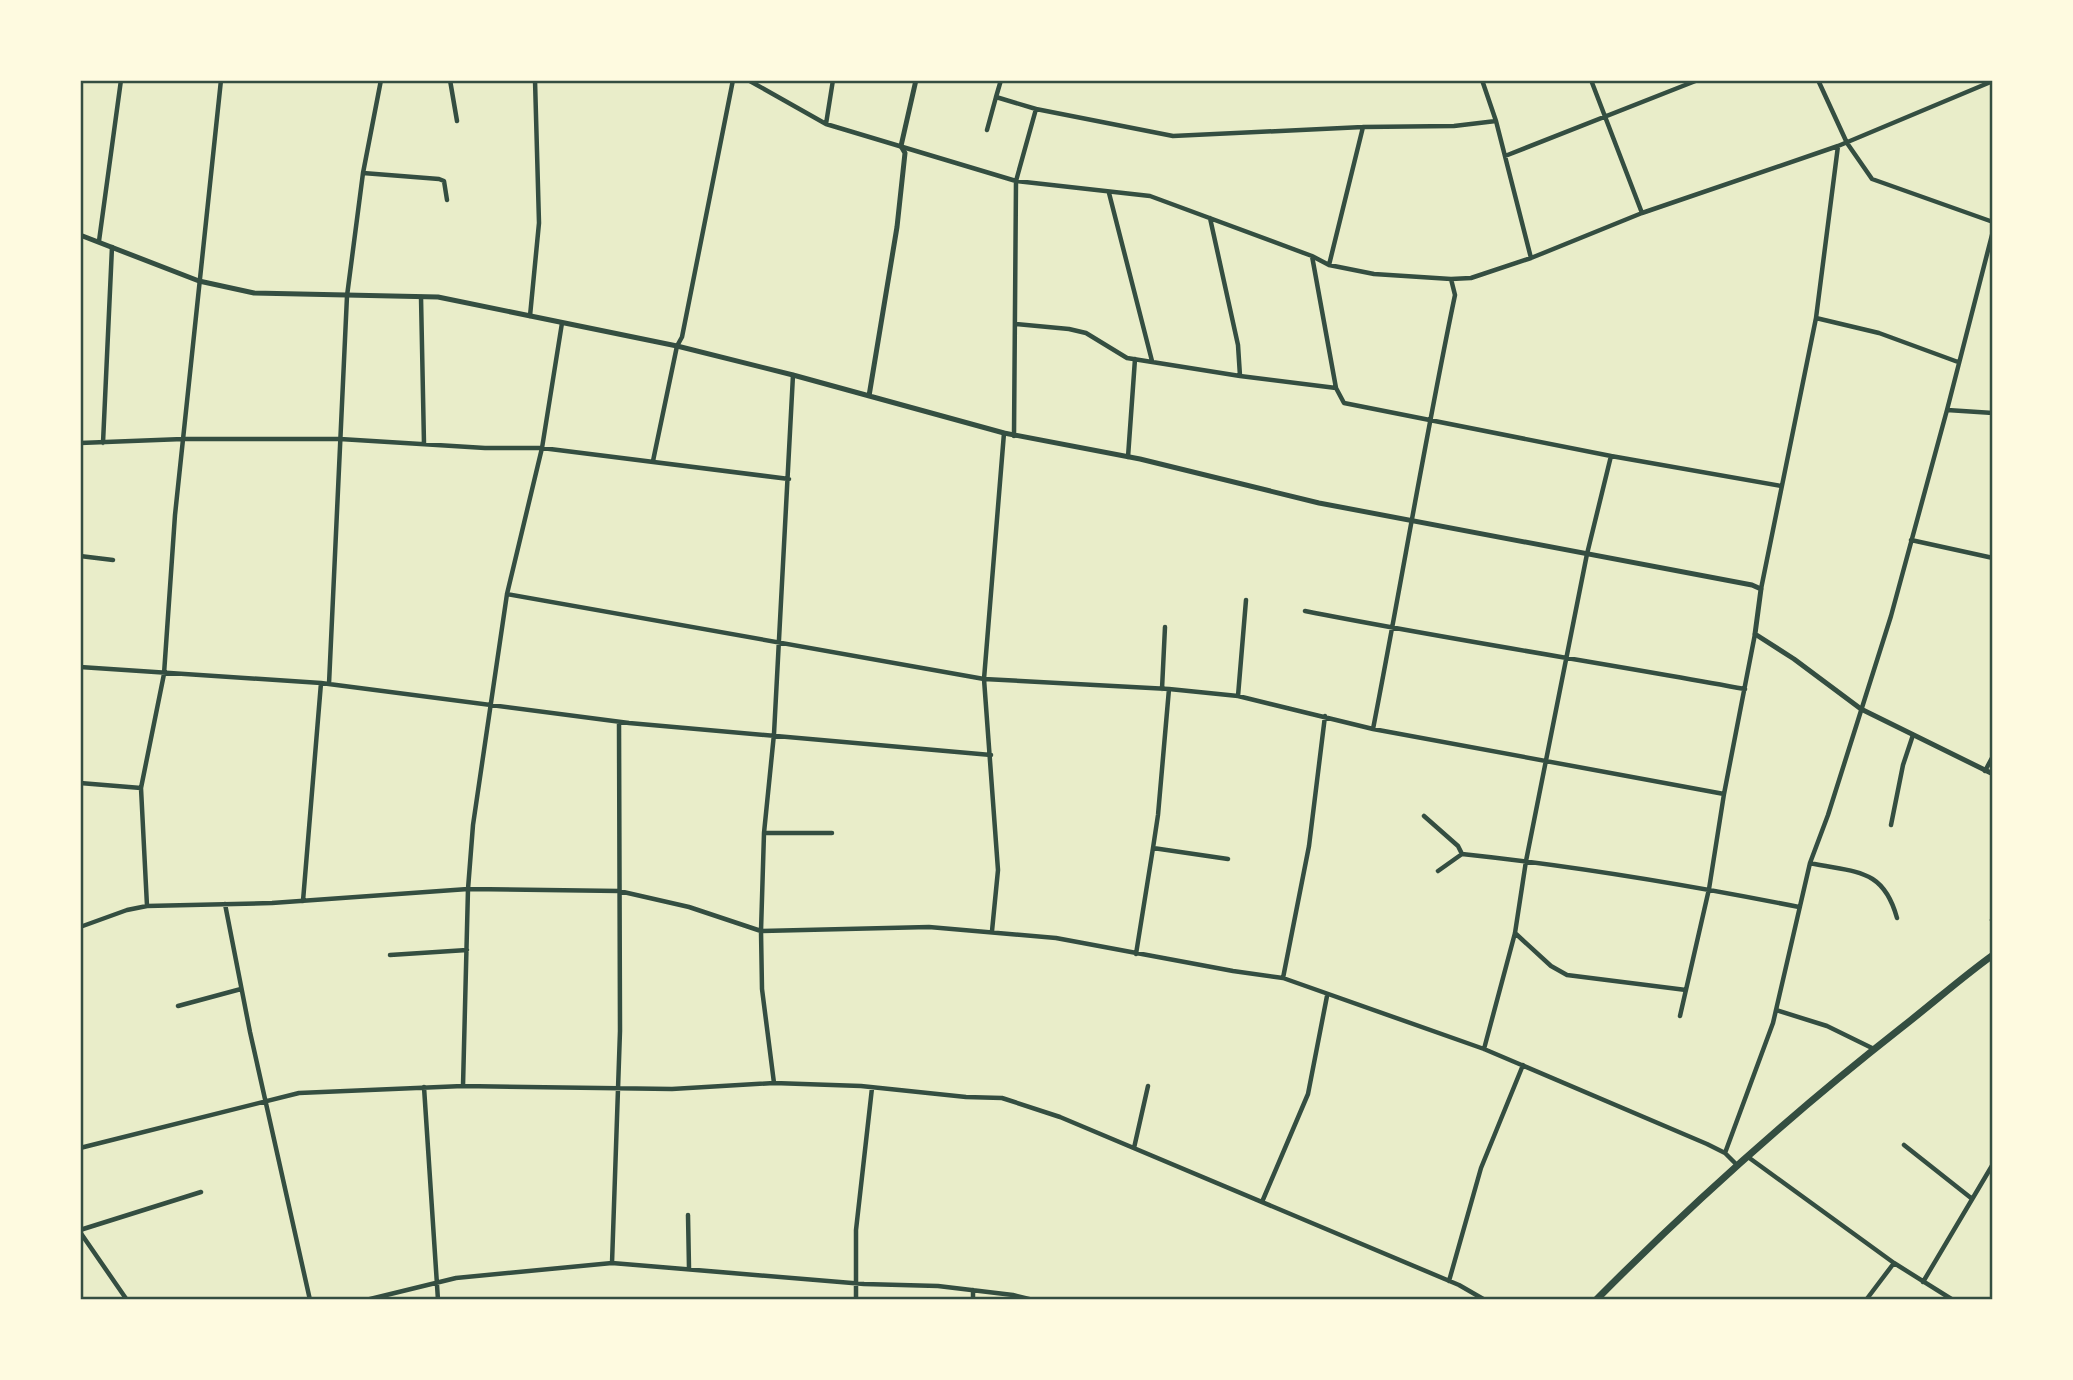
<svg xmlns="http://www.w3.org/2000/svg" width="2073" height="1380" font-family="'Alegreya Sans',sans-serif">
<rect width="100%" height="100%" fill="#e9edc9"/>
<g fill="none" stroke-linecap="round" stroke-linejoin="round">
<path stroke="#344e41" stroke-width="4.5" d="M 450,80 L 457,121
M 748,80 L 826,124 L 1016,181 L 1150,196 L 1312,256 L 1329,265 L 1374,274 L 1451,279 L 1471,278 L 1531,258 L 1642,213 L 1838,146 L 1993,81
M 1001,80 L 996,97 L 1036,109
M 1482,80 L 1496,121 L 1531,258
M 1591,80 L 1642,213
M 1818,80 L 1847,143 L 1872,179 L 1993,222
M 826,124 L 833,80
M 987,130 L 996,97
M 1505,156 L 1698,80
M 363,173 L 439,179 L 444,181 L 447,200
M 1109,193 L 1152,361
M 1210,218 L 1238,345 L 1240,376
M 99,241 L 121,80
M 1312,256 L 1336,388 L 1344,403 L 1611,456 L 1781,486
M 1329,265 L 1363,127
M 421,297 L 424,444
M 530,316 L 539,223 L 535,80
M 1816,318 L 1879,333 L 1958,362
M 1015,324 L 1069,329 L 1086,333 L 1127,358 L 1240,376 L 1336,388
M 1947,410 L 1993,413
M 1014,436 L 1016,181 L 1036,109 L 1173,136 L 1363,127 L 1454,126 L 1496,121
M 80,443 L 183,439 L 340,439 L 485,448 L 542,448 L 789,479
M 103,443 L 112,247
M 1128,457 L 1135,359
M 653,461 L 677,346 L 682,337 L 733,80
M 1911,540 L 1993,558
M 80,556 L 113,560
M 1761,589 L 1816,318 L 1838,146
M 507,594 L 984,679 L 1169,689 L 1238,696 L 1373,729 L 1724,794
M 1305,611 C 1451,640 1598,662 1745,689
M 80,667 L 321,683 L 629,723 L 991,755
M 329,684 L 347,296 L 363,173 L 381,80
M 1162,689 L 1165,627
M 1238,696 L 1246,600
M 1373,729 C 1401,585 1425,439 1455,295 L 1451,279
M 1985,771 L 1993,756
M 80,783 L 141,788
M 1424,816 L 1458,846 L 1462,854
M 1891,825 L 1903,765 L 1913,735
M 764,833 L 832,833
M 1153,848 L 1158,815 L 1169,689
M 1810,863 C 1855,873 1883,867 1897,918
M 1438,871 L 1462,854 C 1575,866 1688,885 1799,907
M 303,901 L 321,683
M 225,904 L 250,1032 L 310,1300
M 147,906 L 141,788 L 164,674 L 175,515 L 221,80
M 1992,920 L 1993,921
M 80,927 L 127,910 L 147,906 L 272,903 L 468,889 L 619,891 L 689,907 L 761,931 L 929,927 L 1056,938 L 1233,971 L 1283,978 L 1484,1049 L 1707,1144 L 1725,1153 L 1737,1165
M 992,931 L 998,870 L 984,679 L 1004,433
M 1515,933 L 1551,966 L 1567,975 L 1686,990
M 1136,954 L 1153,848 L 1228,859
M 390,955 L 467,950
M 1283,978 L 1309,846 L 1325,716
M 178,1006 L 241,989
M 1776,1010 L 1827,1026 L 1874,1049
M 1680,1016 L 1709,889 L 1724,794 L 1755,634
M 1484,1049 L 1515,933 L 1526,861 L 1587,554 L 1611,456
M 774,1083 L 762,989 L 761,931 L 764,833 L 774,734 L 793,375
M 463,1086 L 468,889 L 473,825 L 507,594 L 542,448 L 562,323
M 424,1087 L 438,1300
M 1904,1145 L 1971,1198
M 80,1148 L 299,1093 L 463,1086 L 672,1089 L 774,1083 L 861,1086 L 966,1097 L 1002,1098 L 1060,1117 L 1459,1285 L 1485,1300
M 1134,1148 L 1148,1086
M 1725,1153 L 1773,1023 L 1810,863 L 1828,815 L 1891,616 L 1947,410 L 1993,231
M 1748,1157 L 1894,1263 L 1953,1300
M 1262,1202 L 1308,1094 L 1327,996
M 688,1215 L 689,1268
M 80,1230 L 201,1192
M 80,1232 L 127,1300
M 612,1263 L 620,1031 L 619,722
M 1449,1281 L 1481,1168 L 1523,1065
M 1923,1282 L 1993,1164
M 366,1300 L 456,1278 L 612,1263 L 864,1284 L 938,1286 L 1013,1295 L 1033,1300
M 856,1300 L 856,1230 L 872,1088
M 973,1300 L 973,1290
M 1866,1300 L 1894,1263"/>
<path stroke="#344e41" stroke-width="5" d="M 80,235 L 199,281 L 254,293 L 438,297 L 677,346 L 793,375 L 1004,433 L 1140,459 L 1319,503 L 1752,585 L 1761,589 L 1755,634 L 1794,659 L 1861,709 L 1993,774
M 869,396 L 897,227 L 905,153 L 901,146 L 916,80"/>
<path stroke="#344e41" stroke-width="7" d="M 1596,1300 C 1692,1203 1794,1112 1901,1028 C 1932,1004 1961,978 1993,955"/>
</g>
<rect width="2073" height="1380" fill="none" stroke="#fefae0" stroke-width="164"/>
<rect x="82" y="82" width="1909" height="1216" fill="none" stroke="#344e41" stroke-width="2.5"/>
</svg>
